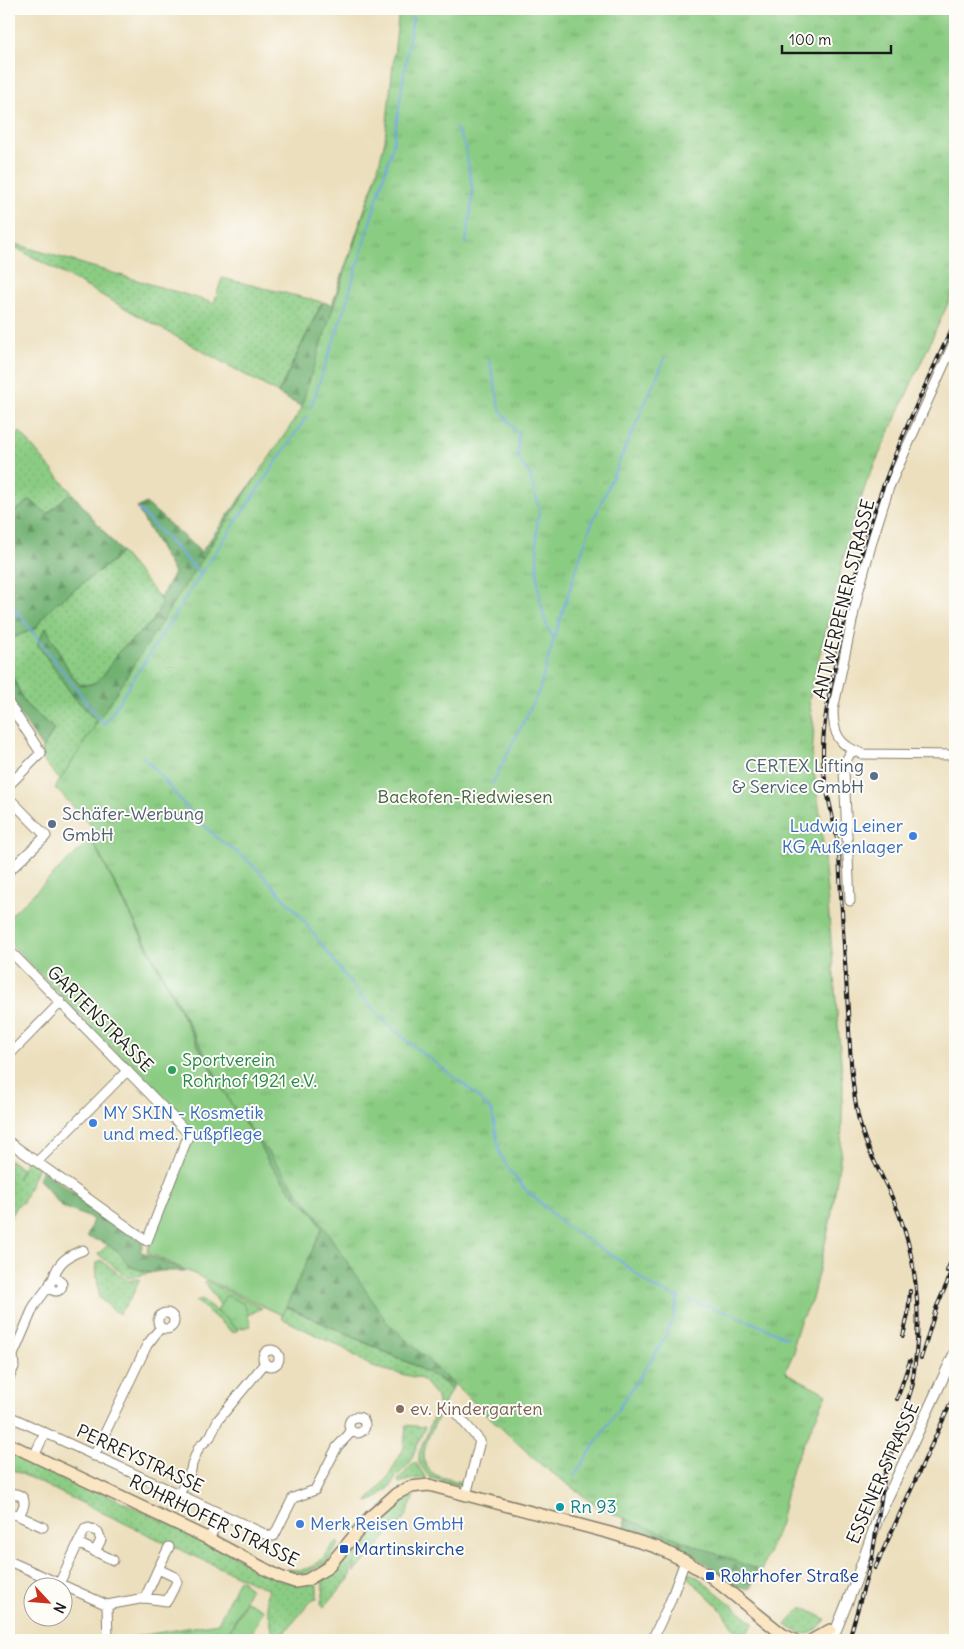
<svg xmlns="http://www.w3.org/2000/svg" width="964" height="1649" font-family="Delius,sans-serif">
<defs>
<pattern id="grass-dots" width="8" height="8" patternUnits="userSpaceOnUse" patternTransform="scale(1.25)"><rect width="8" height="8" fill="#8bcc83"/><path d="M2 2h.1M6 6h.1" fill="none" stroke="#77af71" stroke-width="1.8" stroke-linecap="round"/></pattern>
<pattern id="forest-firs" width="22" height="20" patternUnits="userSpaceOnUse" patternTransform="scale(1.25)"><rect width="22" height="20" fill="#70b071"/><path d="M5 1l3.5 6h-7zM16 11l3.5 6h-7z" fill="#5b8e5c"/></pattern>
<pattern id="park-tufts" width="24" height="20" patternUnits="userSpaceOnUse" patternTransform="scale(1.25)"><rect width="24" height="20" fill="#8bcc83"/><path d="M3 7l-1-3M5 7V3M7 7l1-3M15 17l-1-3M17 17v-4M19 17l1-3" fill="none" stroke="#77af71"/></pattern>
</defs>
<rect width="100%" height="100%" fill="#fdfcf7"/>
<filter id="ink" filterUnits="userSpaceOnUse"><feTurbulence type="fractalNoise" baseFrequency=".02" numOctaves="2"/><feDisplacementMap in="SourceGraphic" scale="10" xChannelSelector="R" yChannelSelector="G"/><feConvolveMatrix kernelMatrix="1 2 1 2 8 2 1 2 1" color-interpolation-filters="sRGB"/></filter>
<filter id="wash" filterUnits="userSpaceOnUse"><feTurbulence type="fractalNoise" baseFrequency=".0096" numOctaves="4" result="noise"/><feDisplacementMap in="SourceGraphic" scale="20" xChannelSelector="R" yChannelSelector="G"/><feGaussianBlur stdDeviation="1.12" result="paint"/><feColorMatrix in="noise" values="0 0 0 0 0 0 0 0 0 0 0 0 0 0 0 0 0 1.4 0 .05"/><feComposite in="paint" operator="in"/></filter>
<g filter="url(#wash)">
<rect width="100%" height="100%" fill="#ecdfbd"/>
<path fill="url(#grass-dots)" stroke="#547450" d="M 12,243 L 214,303 L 222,278 L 322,302 L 278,393 L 11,245 Z
M 20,432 L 71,492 L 47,514 L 30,500 L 9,516 L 9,445 Z
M 121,552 L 160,598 L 161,605 L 152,622 L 120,650 L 103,676 L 93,684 L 80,685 L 70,673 L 46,628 L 72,695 L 95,720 L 96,742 L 68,789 L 41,758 L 43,749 L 54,729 L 25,704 L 9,669 L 9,639 L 35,629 L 44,616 L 57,603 L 116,558 Z
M 27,1158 L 38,1167 L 23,1202 L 16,1206 L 9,1220 L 9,1159 L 22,1169 L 17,1180 Z
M 109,1244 L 124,1257 L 128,1266 L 150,1273 L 128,1278 L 98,1254 Z
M 101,1260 L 128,1281 L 140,1279 L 132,1296 L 119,1314 L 99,1298 L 96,1264 Z
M 206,1281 L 262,1308 L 246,1316 L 221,1306 L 205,1283 Z
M 202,1299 L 239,1330 L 232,1332 L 196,1301 Z
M 287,1307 L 413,1365 L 444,1382 L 451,1390 L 443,1407 L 438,1404 L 437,1397 L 422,1379 L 372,1367 L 343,1348 L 281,1318 Z
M 437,1408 L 442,1410 C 434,1427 411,1459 434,1474 C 443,1479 455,1480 465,1483 L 464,1486 L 430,1478 L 419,1463 L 419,1453 Z
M 406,1425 L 425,1427 L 409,1464 L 396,1477 L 391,1486 L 376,1499 L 367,1502 L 388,1477 L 404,1448 Z
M 9,1448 L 205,1541 L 283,1582 L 313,1583 L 317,1586 L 317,1598 L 313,1599 L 285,1632 L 273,1636 L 266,1597 L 269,1590 L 168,1544 L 9,1468 Z
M 414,1463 L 416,1463 L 426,1478 L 413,1479 L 399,1483 L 398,1480 Z
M 412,1493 L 415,1493 L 406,1516 L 392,1533 L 380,1524 C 385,1507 398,1500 412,1493 Z
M 379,1528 L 388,1535 L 354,1573 C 352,1555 368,1541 379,1528 Z
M 363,1540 L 365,1542 L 354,1559 L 349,1579 L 324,1607 L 321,1603 L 324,1589 L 322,1580 L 352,1548 L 355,1549 Z
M 336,1541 L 339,1544 L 328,1561 L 304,1575 L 294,1576 L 286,1573 L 288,1569 C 314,1574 321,1559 336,1541 Z
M 687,1573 L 690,1573 L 699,1578 L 754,1623 L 746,1634 L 754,1640 L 742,1640 L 718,1606 L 685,1575 Z
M 802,1607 L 826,1619 C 812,1637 805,1638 786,1625 Z"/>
<path fill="url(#forest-firs)" stroke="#466646" d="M 412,71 L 310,411 L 278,394 L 323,302 L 332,305 Z
M 304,412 L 96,742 L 95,720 L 72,695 L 37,644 L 46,627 L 70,673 L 80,685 L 93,684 L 103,676 L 120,650 L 152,622 L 161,605 L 160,598 L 174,573 L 137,508 L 146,503 L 201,552 Z
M 71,492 L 121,552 L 116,558 L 57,603 L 44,616 L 35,629 L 9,639 L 9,516 L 30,500 L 48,514 Z
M 9,669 L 25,704 L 54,729 L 43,749 L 9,698 Z
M 85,801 L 757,1572 L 750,1589 L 738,1587 L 709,1566 L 684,1550 L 652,1537 L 625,1528 L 624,1516 L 458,1376 L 451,1389 L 444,1382 L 414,1365 L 286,1306 L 322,1229 L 315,1216 L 293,1194 L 269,1163 L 258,1143 L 230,1102 L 199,1048 L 93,841 L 99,834 L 77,810 Z
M 42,1170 L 144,1243 L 140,1251 L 185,1271 L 161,1271 L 150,1273 L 128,1266 C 119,1247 106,1243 87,1237 L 93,1219 L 62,1207 L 38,1178 Z"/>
<path fill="url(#park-tufts)" stroke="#547450" d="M 399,9 L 955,9 L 955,288 L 867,481 L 851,528 L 812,686 L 809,701 L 814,727 L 812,757 L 821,820 L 843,1085 L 841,1153 L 831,1218 L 812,1299 L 800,1321 L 794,1341 L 794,1352 L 785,1372 L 827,1394 L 792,1468 L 780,1523 L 761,1571 L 616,1515 L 593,1503 L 539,1463 L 386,1321 L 319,1219 L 230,1102 L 94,844 L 100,834 L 55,788 L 200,562 L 301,410 L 306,391 L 375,180 L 385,140 Z
M 226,1295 L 244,1304 L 251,1326 L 238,1329 L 217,1311 Z
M 239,1579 L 243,1581 L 250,1590 L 229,1632 L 244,1640 L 114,1640 L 218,1623 Z"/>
<path fill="#8bcc83" stroke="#547450" d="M 91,839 L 199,1048 L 230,1102 L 258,1143 L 269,1163 L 293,1194 L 315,1216 L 322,1229 L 282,1315 L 147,1252 L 188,1143 L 191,1130 L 9,942 L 9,917 Z
M 246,1601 L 264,1610 L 248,1640 L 230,1631 Z"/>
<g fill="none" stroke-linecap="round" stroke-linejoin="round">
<path stroke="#74a8e1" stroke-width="2" d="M 455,127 L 465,146 L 473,193 L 466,244
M 489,359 L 500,409 L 518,435 L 518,459 L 530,475 L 540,511 L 537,521 C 537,553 534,612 554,638
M 311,407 L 345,307 L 393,145 L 414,9
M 139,510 L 201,574 L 307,416
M 9,601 L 104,725 L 201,574
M 142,756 L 155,769 L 192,814 L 217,838 L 246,859 L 264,876 L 301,917 L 358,993 L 388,1024 L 412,1045 L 471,1090 L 492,1112 L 500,1154 L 510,1171 L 524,1188 L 567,1227 L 619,1260 L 654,1288 L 680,1298
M 492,784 L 539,691 L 554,638 L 589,530 L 665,358
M 690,1301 L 730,1313 L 788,1338
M 574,1476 L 662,1343 L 672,1322 L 678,1298"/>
</g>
</g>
<g filter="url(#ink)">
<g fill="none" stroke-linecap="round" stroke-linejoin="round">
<defs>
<path id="minor" d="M 955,340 L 889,487 L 873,538 L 858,593 L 833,710 C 833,734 839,746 863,754 L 955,755
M 9,704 L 41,753 L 9,785
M 9,798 L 46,836 L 9,871
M 850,901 L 844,771 L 847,759 L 852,750
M 9,950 L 189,1134 L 147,1241 L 9,1142
M 9,1055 L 61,1002
M 37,1162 L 128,1070
M50 1285a6 6 0 1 1 12 0a6 6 0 1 1-12 0Z
M 53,1279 C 58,1262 67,1256 83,1250
M158 1321a8 8 0 1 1 16 0a8 8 0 1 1-16 0Z
M263 1358a8 8 0 1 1 16 0a8 8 0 1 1-16 0Z
M 9,1378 L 14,1367 L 13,1355 L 34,1306 L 49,1286
M 456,1413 L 480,1441 L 466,1495
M 9,1416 L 269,1536 L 274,1536 L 293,1498 L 315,1490 L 337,1447 L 352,1431
M349 1425a8 8 0 1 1 16 0a8 8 0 1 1-16 0Z
M 34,1456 L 45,1433
M 94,1456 L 147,1345 L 161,1327
M 9,1495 C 15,1492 25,1495 24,1504 C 24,1507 20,1513 19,1516 L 9,1512
M 179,1495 L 191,1470 L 192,1464 L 199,1447 L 210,1437 L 218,1420 L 265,1363
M 19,1516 L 43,1527
M 209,1539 L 221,1514
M 78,1543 L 113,1560
M 9,1561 L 107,1605 L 108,1640
M 59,1584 L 85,1529 L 89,1528 L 98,1532 L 101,1540 L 95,1552
M 145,1598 L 158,1569
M 107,1605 L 145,1598 L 167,1601 L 177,1582 L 175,1577 L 158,1569 L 169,1547
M 652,1640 L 670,1602 L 685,1561"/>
<path id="tertiary" d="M 832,1640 L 855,1583 L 878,1518 L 955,1352"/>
<path id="secondary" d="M 9,1444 L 209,1539 L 280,1577 L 295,1582 L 307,1580 L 327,1568 L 370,1517 L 396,1494 L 410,1487 L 429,1485 L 610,1533 L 656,1547 L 685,1561 L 710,1576 L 782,1634 L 794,1640
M 812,1640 L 830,1630"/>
</defs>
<use href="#minor" stroke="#847e6c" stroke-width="11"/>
<use href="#tertiary" stroke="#847e6c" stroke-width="12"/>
<use href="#secondary" stroke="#847e6c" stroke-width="14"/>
<use href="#minor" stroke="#fff" stroke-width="9"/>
<use href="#tertiary" stroke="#fff" stroke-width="10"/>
<use href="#secondary" stroke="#fbe6c4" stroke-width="11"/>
<defs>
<path id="rail" d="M 947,1271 L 955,1252
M 903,1336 L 908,1315 L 910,1291
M 921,1358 L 937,1306 L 955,1265
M 911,1389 C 922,1332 920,1269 899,1214 C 886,1179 866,1154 858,1116 C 851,1082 850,1046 848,1011 C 845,958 841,905 839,852 C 835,818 822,785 823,751 C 823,717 832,683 838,650 C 851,589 866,529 889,471 C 908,420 932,371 955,322
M 897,1399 L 910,1361
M 875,1568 L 955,1394
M 849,1640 L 872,1558 L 885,1473 L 913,1384"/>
</defs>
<use href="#rail" stroke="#1c1c1c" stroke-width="4"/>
<use href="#rail" stroke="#fdfcf7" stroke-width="2" stroke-dasharray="5.5" stroke-linecap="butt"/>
</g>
</g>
<g fill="#5c6f8a" stroke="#fdfcf7" stroke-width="2">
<circle cx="874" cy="776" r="5"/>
<circle cx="52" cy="824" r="5"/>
</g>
<g fill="#3f7fe0" stroke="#fdfcf7" stroke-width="2">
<circle cx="913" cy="836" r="5"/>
<circle cx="93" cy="1123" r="5"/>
<circle cx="300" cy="1524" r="5"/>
</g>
<circle fill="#2e9e5b" stroke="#fdfcf7" stroke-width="2" cx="172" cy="1070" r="5"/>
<circle fill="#8d6e63" stroke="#fdfcf7" stroke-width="2" cx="400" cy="1409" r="5"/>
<circle fill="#0f9aa8" stroke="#fdfcf7" stroke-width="2" cx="560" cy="1507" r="5"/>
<g fill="#1a4fb4" stroke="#fdfcf7" stroke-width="2">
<rect x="339" y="1544" width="10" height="10" rx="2.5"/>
<rect x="705" y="1571" width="10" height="10" rx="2.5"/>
</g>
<g text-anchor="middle" stroke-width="4" stroke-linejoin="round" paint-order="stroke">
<g font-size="18" fill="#1c1c1c" stroke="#fdfcf7">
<text transform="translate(844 599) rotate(-76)" y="6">ANTWERPENER STRASSE</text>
<text transform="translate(100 1019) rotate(45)" y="6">GARTENSTRASSE</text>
<text transform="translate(140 1459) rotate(25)" y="6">PERREYSTRASSE</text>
<text transform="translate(883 1473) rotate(-66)" y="6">ESSENER STRASSE</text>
<text transform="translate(214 1521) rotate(26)" y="6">ROHRHOFER STRASSE</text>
</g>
<g font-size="18" fill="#4e5e75" stroke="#fdfcf7" text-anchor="end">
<text x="864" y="772">CERTEX Lifting<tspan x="864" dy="21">&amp; Service GmbH</tspan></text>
<text x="62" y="820" text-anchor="start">Schäfer-Werbung<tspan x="62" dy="21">GmbH</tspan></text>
</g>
<g font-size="18" fill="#486245" stroke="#fdfcf7">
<text x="465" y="803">Backofen-Riedwiesen</text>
</g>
<g font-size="18" fill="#366cbe" stroke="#fdfcf7" text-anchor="start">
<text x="903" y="832" text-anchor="end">Ludwig Leiner<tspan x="903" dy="21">KG Außenlager</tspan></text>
<text x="103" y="1119">MY SKIN - Kosmetik<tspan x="103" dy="21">und med. Fußpflege</tspan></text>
<text x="310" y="1530">Merk Reisen GmbH</text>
</g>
<g font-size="18" fill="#27864d" stroke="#fdfcf7" text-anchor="start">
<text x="182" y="1066">Sportverein<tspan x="182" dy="21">Rohrhof 1921 e.V.</tspan></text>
</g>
<g font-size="18" fill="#785e54" stroke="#fdfcf7" text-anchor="start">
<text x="410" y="1415">ev. Kindergarten</text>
</g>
<g font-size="18" fill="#0d838f" stroke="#fdfcf7" text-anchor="start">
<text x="570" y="1513">Rn 93</text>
</g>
<g font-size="18" fill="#164399" stroke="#fdfcf7" text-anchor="start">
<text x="354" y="1555">Martinskirche</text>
<text x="720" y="1582">Rohrhofer Straße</text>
</g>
</g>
<rect width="964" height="1649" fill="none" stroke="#fdfcf7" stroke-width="30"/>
<g transform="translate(48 1602) rotate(116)"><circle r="24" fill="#fdfcf7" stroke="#a3a29f"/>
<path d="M0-4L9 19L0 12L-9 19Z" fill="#c8321e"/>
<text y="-8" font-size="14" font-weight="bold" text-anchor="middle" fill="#1c1c1c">N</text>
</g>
<path d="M782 45v8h109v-8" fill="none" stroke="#1c1c1c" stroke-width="2.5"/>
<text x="789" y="45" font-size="15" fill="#1c1c1c" stroke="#fdfcf7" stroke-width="4" paint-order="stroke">100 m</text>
</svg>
